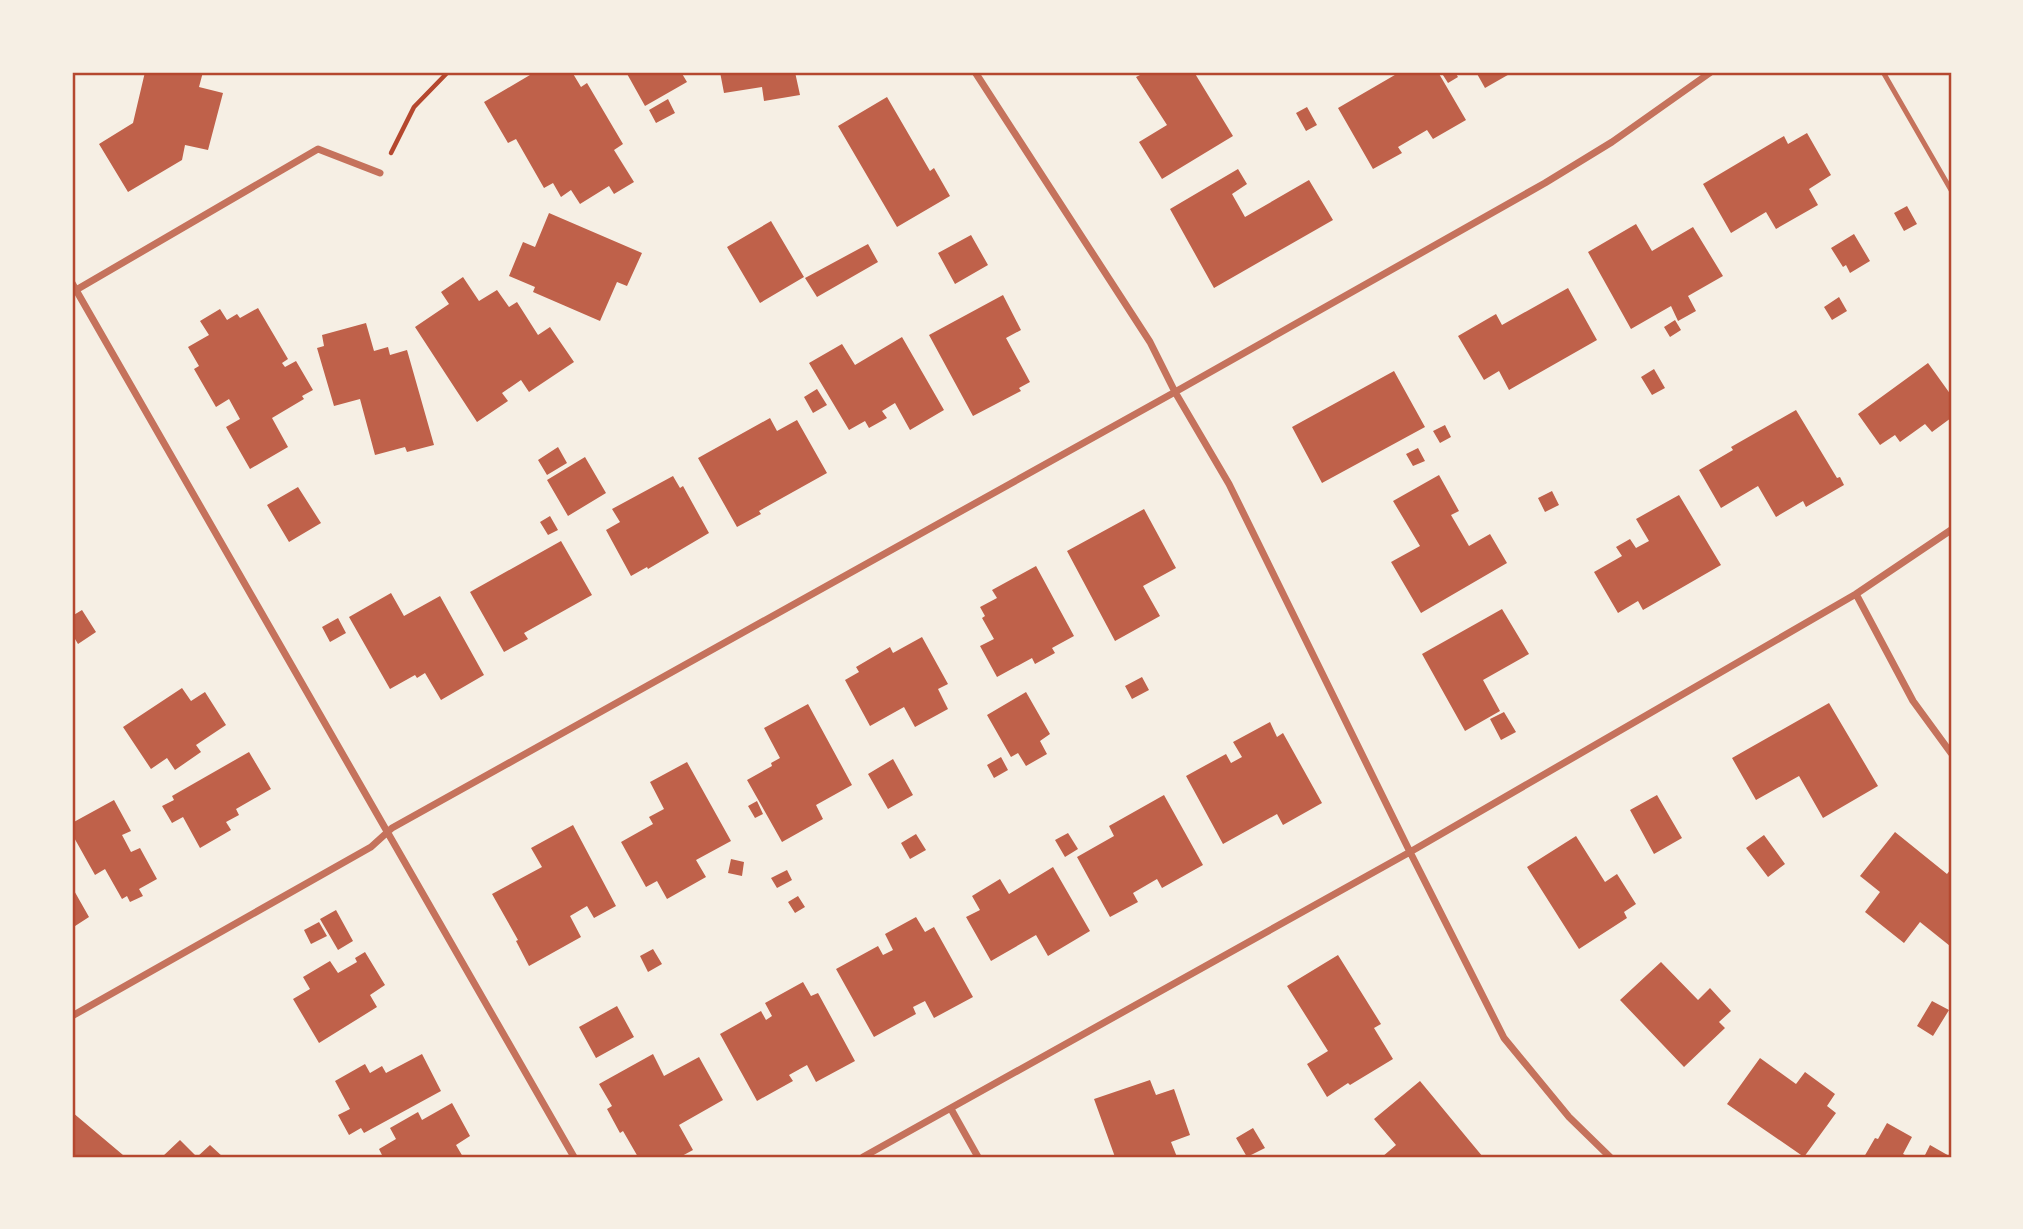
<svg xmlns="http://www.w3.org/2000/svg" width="2023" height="1229" font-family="'Source Sans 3',sans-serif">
<rect width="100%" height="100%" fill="#f6efe4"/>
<path fill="#bf614a" d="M 145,72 L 203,72 L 199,87 L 223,93 L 208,150 L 185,145 L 182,160 L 128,192 L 99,144 L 133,123 Z
M 535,72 L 572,72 L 581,87 L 587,83 L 623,144 L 614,150 L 634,182 L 614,194 L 609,186 L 580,204 L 571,190 L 561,197 L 553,183 L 544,188 L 516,139 L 508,143 L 484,102 Z
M 626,72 L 681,72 L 687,82 L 645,106 Z
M 720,72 L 795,72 L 800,95 L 764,101 L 762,87 L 724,93 Z
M 1146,72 L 1194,72 L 1233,136 L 1162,179 L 1139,142 L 1167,125 L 1136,77 Z
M 1400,72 L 1438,72 L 1466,120 L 1433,139 L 1427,130 L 1398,147 L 1402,153 L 1373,169 L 1338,108 Z
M 1441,72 L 1455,72 L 1458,77 L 1448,83 Z
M 1476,72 L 1513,72 L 1485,88 Z
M 887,97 L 930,171 L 934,168 L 950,196 L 897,227 L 838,126 Z
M 668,99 L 675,113 L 656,123 L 649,110 Z
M 1307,107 L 1317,125 L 1306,131 L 1296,113 Z
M 1807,133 L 1831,175 L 1809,189 L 1818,205 L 1776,229 L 1766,212 L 1731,233 L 1703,184 L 1784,136 L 1788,144 Z
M 1238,169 L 1247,184 L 1232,194 L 1245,217 L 1309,180 L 1333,220 L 1214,288 L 1170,209 Z
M 1907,206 L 1917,224 L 1904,231 L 1894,213 Z
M 549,213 L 642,253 L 627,286 L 617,282 L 600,321 L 533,292 L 535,287 L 509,276 L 523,242 L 535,247 Z
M 771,221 L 804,277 L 760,303 L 727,247 Z
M 1636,224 L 1652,251 L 1693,227 L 1723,276 L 1688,296 L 1696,311 L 1678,321 L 1671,306 L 1631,329 L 1588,252 Z
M 1854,234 L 1870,261 L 1850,273 L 1846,265 L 1843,267 L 1831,248 Z
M 971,235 L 988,265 L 955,284 L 938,253 Z
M 868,244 L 878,262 L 817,297 L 805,278 Z
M 463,277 L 479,301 L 497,290 L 509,307 L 517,302 L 538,335 L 550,327 L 574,362 L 529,392 L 521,380 L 502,393 L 508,401 L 477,422 L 415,327 L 449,304 L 441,292 Z
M 1568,288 L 1597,340 L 1509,390 L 1499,371 L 1484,380 L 1458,336 L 1496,314 L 1502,325 Z
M 1003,295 L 1021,330 L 1006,338 L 1030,382 L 1019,388 L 1021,391 L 973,416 L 929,335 Z
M 1839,297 L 1847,311 L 1832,320 L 1824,307 Z
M 258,308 L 288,359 L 282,363 L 285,367 L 296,361 L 313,390 L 302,396 L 304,399 L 272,418 L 288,447 L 250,469 L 226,427 L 240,419 L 229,399 L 216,407 L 194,369 L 199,366 L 188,347 L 209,335 L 200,321 L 220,309 L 227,320 L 237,314 L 240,318 Z
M 1675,320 L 1681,330 L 1670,337 L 1664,327 Z
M 366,323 L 374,351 L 388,347 L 390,355 L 407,350 L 434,445 L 407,452 L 405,447 L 375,455 L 360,399 L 334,406 L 317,348 L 324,346 L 322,335 Z
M 902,337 L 944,410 L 910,430 L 895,403 L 882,411 L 887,418 L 869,428 L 865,421 L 849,430 L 809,363 L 842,344 L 855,365 Z
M 1928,363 L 1951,395 L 1951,418 L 1932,432 L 1925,424 L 1900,442 L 1895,435 L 1880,445 L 1858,414 Z
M 1654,369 L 1665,388 L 1652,395 L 1641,377 Z
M 1394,371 L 1425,427 L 1322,483 L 1292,427 Z
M 817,389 L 827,405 L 813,413 L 804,397 Z
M 1796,410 L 1837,478 L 1840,477 L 1844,485 L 1806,507 L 1803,501 L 1776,517 L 1758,486 L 1721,508 L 1699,470 L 1733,450 L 1731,447 Z
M 770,418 L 777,431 L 797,420 L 827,473 L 759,511 L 761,514 L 737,527 L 698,458 Z
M 1445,425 L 1451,437 L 1440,443 L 1433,431 Z
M 558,447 L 567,463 L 547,475 L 538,460 Z
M 1418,448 L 1425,461 L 1413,466 L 1406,454 Z
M 585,457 L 606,493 L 568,516 L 547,480 Z
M 1439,475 L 1459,511 L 1451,515 L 1469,546 L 1490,534 L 1507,563 L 1421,613 L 1391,562 L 1420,546 L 1393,501 Z
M 673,476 L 680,488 L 683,486 L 709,533 L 648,569 L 647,567 L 631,576 L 606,530 L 620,522 L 612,509 Z
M 298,487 L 321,523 L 289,542 L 267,505 Z
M 1552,491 L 1559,505 L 1545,512 L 1538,498 Z
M 1679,495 L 1721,565 L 1643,610 L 1638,601 L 1618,613 L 1594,572 L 1622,556 L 1616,547 L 1630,539 L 1636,548 L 1649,541 L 1636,519 Z
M 1144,509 L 1176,568 L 1143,586 L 1160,616 L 1115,641 L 1067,551 Z
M 550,516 L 558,530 L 548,535 L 540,522 Z
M 561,541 L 592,595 L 524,633 L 528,639 L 504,652 L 470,592 Z
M 1036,566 L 1074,636 L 1052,648 L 1055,653 L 1035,664 L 1032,658 L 997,677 L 980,646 L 994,639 L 982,618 L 985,616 L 980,607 L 997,598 L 992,590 Z
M 391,593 L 404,616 L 440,596 L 484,675 L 441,700 L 425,673 L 417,678 L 415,675 L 390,689 L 349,617 Z
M 1502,609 L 1529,654 L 1483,680 L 1500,711 L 1465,731 L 1422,654 Z
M 82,610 L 96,632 L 78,644 L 72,634 L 72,616 Z
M 338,618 L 346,633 L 330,642 L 322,627 Z
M 922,637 L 948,684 L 938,689 L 948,709 L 915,727 L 904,707 L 870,726 L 845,680 L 859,672 L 856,667 L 890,647 L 893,653 Z
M 1142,677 L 1149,690 L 1132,699 L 1125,686 Z
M 182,688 L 191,701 L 205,692 L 226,725 L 196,745 L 201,752 L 175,770 L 167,758 L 151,769 L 123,727 Z
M 1026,692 L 1050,734 L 1040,741 L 1047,754 L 1026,766 L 1018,753 L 1011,757 L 987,715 Z
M 1829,703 L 1878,786 L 1823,818 L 1799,776 L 1756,800 L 1732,758 Z
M 808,704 L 852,785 L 816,805 L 823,819 L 782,842 L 747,780 L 772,766 L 771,763 L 780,758 L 764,728 Z
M 1504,712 L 1516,732 L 1501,740 L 1490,719 Z
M 1270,722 L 1277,737 L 1283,733 L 1322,803 L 1283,825 L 1277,814 L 1223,844 L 1186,776 L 1226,754 L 1231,763 L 1242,757 L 1233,742 Z
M 249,752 L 271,789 L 236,809 L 239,815 L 226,822 L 231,830 L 200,848 L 183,817 L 172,823 L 162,806 L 174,800 L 172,796 Z
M 1001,757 L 1008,770 L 994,778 L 987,765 Z
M 893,759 L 913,795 L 888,809 L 868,774 Z
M 687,762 L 731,841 L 696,860 L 706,877 L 667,899 L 657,881 L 646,887 L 621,842 L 653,824 L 649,817 L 664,809 L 650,782 Z
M 1164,795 L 1203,865 L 1162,888 L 1157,879 L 1133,893 L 1138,902 L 1110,917 L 1077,857 L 1114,836 L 1109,826 Z
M 1657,795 L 1682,838 L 1654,854 L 1630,810 Z
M 114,800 L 131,831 L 122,835 L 131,852 L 140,848 L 157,879 L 139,889 L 143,896 L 130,902 L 127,896 L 122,899 L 105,869 L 95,875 L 72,834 L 72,823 Z
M 757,801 L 763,814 L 755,818 L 748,806 Z
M 573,825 L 616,906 L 594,918 L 587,906 L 570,916 L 581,937 L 529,966 L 516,941 L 518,940 L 492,894 L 542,867 L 531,848 Z
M 1895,832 L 1947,874 L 1951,869 L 1950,946 L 1920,922 L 1904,943 L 1865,912 L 1880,892 L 1860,876 Z
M 1068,833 L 1078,849 L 1065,857 L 1055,840 Z
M 916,834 L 926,850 L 910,859 L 901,843 Z
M 1764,835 L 1785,864 L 1768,877 L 1746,848 Z
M 1576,836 L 1605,882 L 1617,874 L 1636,904 L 1624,912 L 1627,918 L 1579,949 L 1527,867 Z
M 731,859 L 744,862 L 742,876 L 728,873 Z
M 1053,867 L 1090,931 L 1048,956 L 1036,935 L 991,961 L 966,917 L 980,910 L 972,896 L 1000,879 L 1009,894 Z
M 787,870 L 792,880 L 777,888 L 771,878 Z
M 72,887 L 89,917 L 72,928 Z
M 798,896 L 805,907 L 795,913 L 788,902 Z
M 336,910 L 353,941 L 338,950 L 320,919 Z
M 916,917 L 925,932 L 934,927 L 973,997 L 934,1018 L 925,1001 L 913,1007 L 916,1014 L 874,1037 L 836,969 L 878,946 L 883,955 L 893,950 L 885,934 Z
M 319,922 L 327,936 L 311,944 L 304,930 Z
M 653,949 L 662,964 L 648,972 L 640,956 Z
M 365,952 L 385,985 L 370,995 L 377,1007 L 319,1043 L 293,999 L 310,989 L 303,977 L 330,961 L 338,973 L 357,962 L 355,958 Z
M 1338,955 L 1381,1024 L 1374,1028 L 1393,1059 L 1350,1085 L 1348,1083 L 1327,1097 L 1307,1064 L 1328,1051 L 1287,986 Z
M 1661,962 L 1698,1000 L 1710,988 L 1731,1011 L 1719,1022 L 1725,1028 L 1684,1067 L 1620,1000 Z
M 803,982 L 811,996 L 818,993 L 855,1061 L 816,1082 L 807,1065 L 789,1075 L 793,1081 L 757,1101 L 720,1034 L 761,1011 L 766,1020 L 772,1016 L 765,1003 Z
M 1932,1001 L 1949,1010 L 1933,1036 L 1917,1026 Z
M 617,1006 L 634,1037 L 596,1058 L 579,1027 Z
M 422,1054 L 441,1091 L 364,1133 L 361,1128 L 349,1135 L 338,1115 L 350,1109 L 335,1081 L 365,1064 L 370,1073 L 382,1066 L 386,1073 Z
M 653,1054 L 664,1076 L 699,1057 L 723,1100 L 679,1125 L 693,1150 L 680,1157 L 638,1157 L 623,1131 L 620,1133 L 607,1109 L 612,1106 L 599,1084 Z
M 1760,1058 L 1796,1084 L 1805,1072 L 1835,1094 L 1827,1106 L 1836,1113 L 1804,1157 L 1727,1104 Z
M 1150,1080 L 1156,1095 L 1174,1089 L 1190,1135 L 1171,1142 L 1177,1157 L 1115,1157 L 1094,1099 Z
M 1420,1081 L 1468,1139 L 1483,1157 L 1382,1157 L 1396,1145 L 1374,1119 Z
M 452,1103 L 470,1136 L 456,1145 L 463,1157 L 383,1157 L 379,1149 L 396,1139 L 390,1128 L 418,1112 L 422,1120 Z
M 72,1112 L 123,1155 L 121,1157 L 72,1157 Z
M 1887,1123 L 1912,1137 L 1903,1154 L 1909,1157 L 1864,1157 L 1875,1138 L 1878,1139 Z
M 1253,1128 L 1265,1148 L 1247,1157 L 1236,1138 Z
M 180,1140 L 197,1157 L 162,1157 Z
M 210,1145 L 223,1157 L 197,1157 Z
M 1930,1145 L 1951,1157 L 1924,1157 Z"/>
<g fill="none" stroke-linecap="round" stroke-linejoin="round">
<path stroke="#b5482f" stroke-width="4.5" d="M 391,153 L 414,107 L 448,72"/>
<path stroke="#c5725c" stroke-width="5" d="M 1883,72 L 1951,190"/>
<path stroke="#c5725c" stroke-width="7" d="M 975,72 L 1150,342 L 1175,392 L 1229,484 L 1410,852 L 1504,1038 L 1569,1117 L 1610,1157
M 72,283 L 574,1157
M 76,290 L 318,149 L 380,173
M 1856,594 L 1913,701 L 1951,753
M 72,1016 L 371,847 L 392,828 L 1175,392 L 1545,183 L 1612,142 L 1711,72
M 951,1109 L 978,1157
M 863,1157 L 1410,852 L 1856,594 L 1951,530"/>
</g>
<rect width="2023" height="1229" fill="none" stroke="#f6efe4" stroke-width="147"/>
<rect x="74" y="74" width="1876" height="1082" fill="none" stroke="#b5482f" stroke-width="2.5"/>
</svg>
